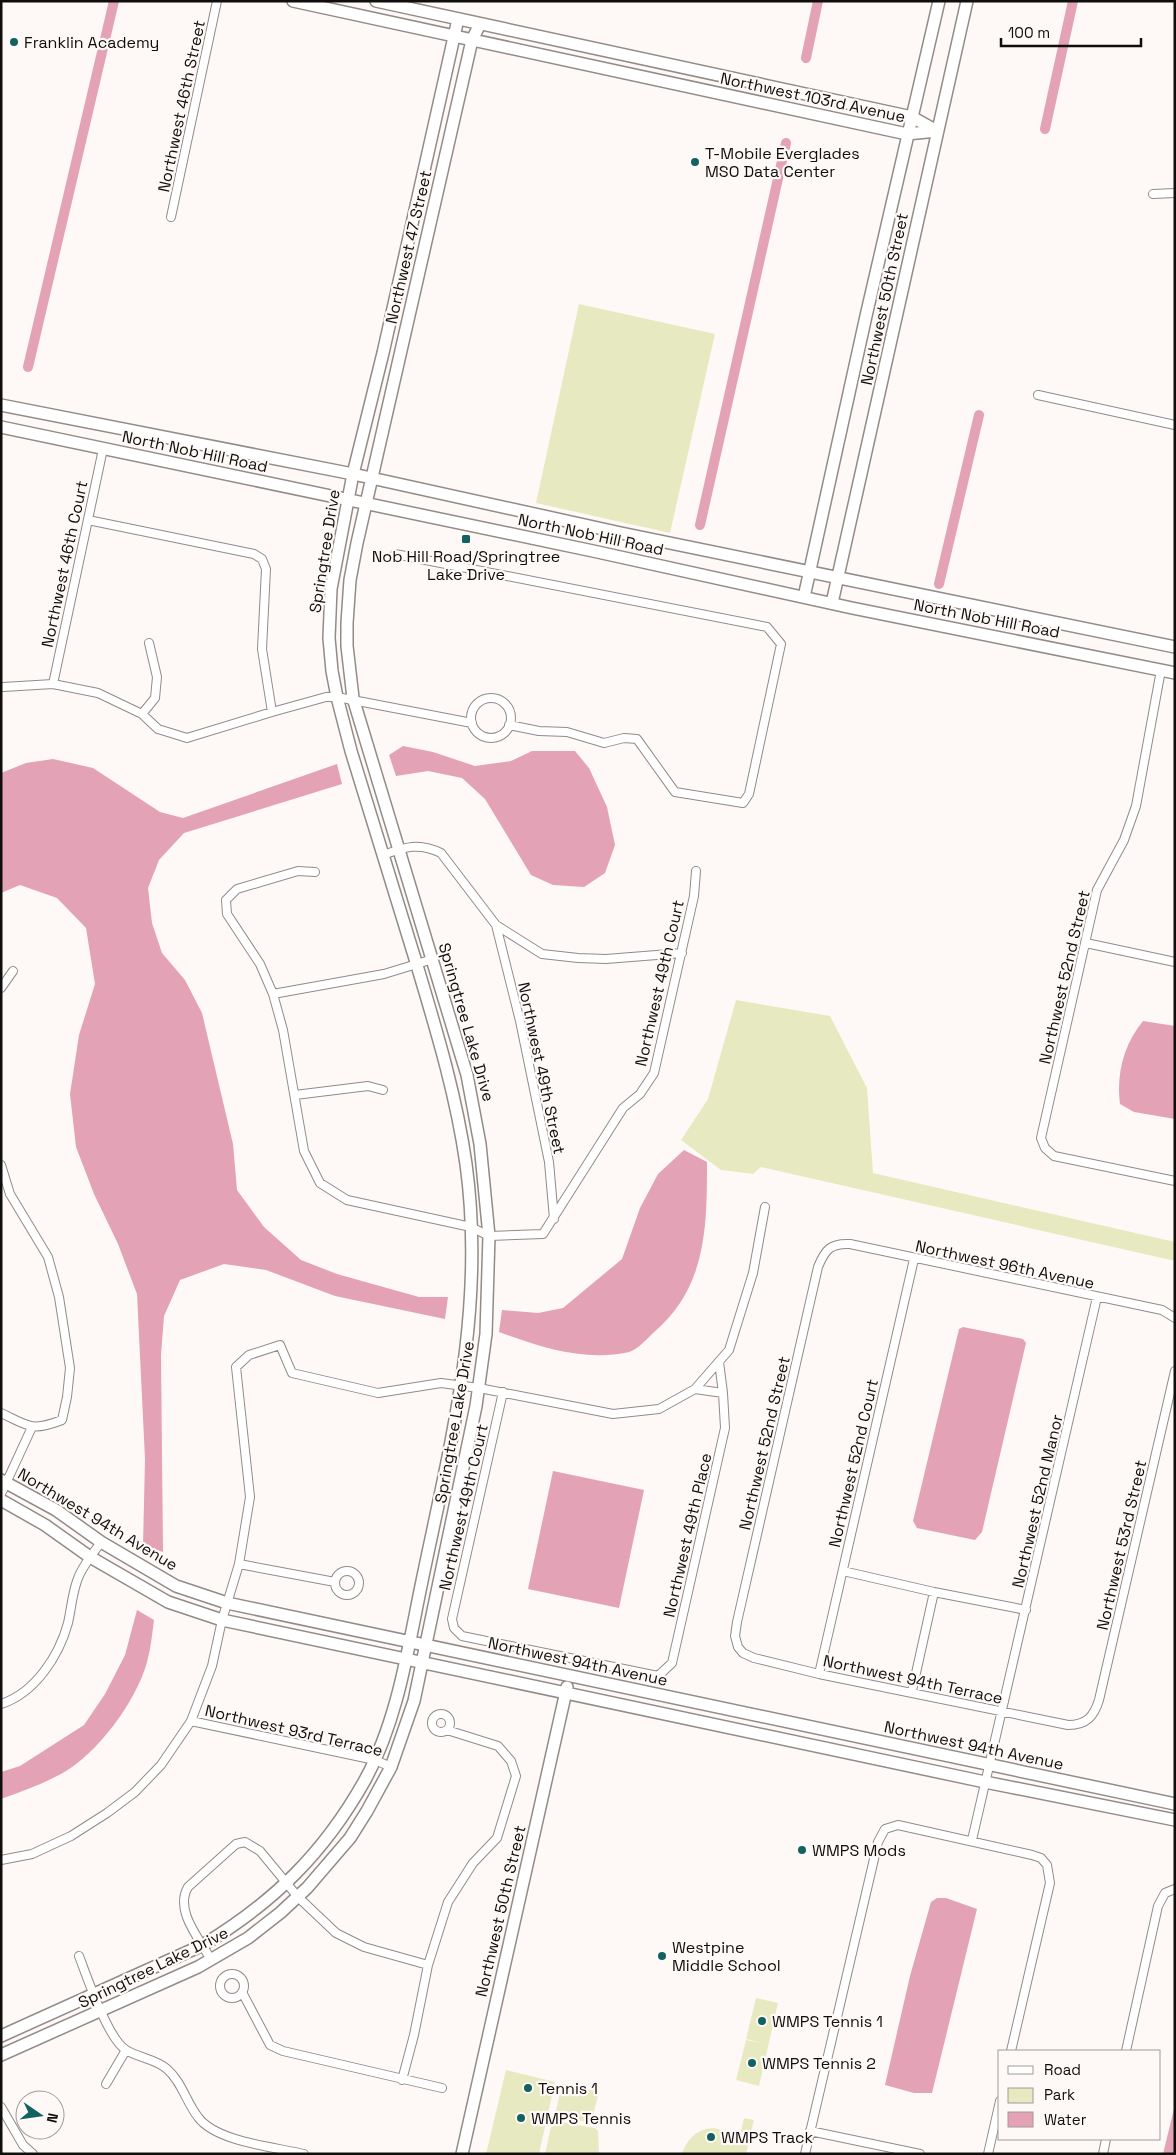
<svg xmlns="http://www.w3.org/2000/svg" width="1176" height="2155" font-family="'Space Grotesk',sans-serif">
<rect width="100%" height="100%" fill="#fef9f6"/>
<path fill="#e7eac1" d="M 579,304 L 715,334 L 670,533 L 536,503 Z
M 736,1000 L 830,1016 L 867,1088 L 873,1173 L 1175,1242 L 1175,1261 L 761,1167 L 753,1174 L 721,1170 L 681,1140 L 708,1099 Z
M 756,1998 L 778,2003 L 759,2086 L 736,2080 L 746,2040 L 766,2044 L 746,2039 Z
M 506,2070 L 555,2082 L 539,2154 L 486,2154 Z
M 562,2084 L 599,2092 L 591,2123 L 555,2115 Z
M 744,2118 L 754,2120 L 746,2154 L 682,2154 C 687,2137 703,2123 722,2130 C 728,2133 732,2138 739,2141 Z
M 561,2122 L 595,2128 L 598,2131 L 599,2154 L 545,2154 L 551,2127 Z"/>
<path fill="#e4a2b7" d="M 403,746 L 433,752 L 475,766 L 511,761 L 532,751 L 575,751 L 589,768 L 607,807 L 615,845 L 605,873 L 584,887 L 553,885 L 531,875 L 485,799 L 462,778 L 428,771 L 396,776 L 389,755 Z
M 53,759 L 93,768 L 160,812 L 183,818 L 337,764 L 342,784 L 184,833 L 159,860 L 148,888 L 152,923 L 162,953 L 185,980 L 202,1013 L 233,1144 L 237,1190 L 264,1227 L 301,1260 L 337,1274 L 419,1297 L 448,1297 L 445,1319 L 335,1296 L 266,1270 L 224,1264 L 180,1280 L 164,1316 L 161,1355 L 163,1552 L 143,1546 L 145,1459 L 137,1294 L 118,1244 L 94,1194 L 76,1147 L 70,1094 L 79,1035 L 95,984 L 86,928 L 57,898 L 20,885 L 1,893 L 1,773 L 26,763 Z
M 1143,1021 L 1175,1026 L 1175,1119 L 1134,1112 L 1120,1104 C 1116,1074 1124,1044 1143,1021 Z
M 684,1150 L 707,1162 C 707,1226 707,1288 653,1333 C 647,1339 637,1350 629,1352 C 585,1362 540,1347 499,1332 L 502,1310 L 538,1313 L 563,1308 L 622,1259 L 640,1208 L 658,1174 Z
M 963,1327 L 1023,1339 L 1026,1343 L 982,1532 L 975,1540 L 917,1528 L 913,1521 L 959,1329 Z
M 553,1471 L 644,1490 L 619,1608 L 528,1589 Z
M 137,1610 L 154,1620 C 152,1634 151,1648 147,1662 C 137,1700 97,1755 61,1774 C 42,1784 21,1792 1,1799 L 1,1772 L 20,1766 L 84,1725 L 105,1694 L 125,1655 Z
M 937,1898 L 946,1898 L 977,1909 L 932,2093 L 914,2093 L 885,2085 L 910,1976 L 931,1902 Z
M 1175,2106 L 1175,2154 L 1163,2154 L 1173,2113 Z"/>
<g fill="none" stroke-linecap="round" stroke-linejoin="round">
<path stroke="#e4a2b7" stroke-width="10" d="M 806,58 L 818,1
M 1045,129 L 1073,1
M 28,367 L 114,1
M 700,525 L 786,143
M 939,584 L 979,415"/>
<defs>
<path id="street" d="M 1153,194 L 1175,193
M 171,217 L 217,1
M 1038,395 L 1175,425
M 88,520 L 254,554 L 262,559 L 266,569 L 262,649 L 272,712
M 395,554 L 767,627 L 781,644 L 749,794 L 743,803 L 675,792 L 637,739 L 624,738 L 604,743 L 567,732 L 539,731 L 509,725
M 1161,670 L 1136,806 L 1124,840 L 1097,890 L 1041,1138 L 1045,1148 L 1054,1156 L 1175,1181
M 53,684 L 103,449
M 3,687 L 53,684 L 98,693 L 142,714 L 158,729 L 187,738 L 272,712 L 326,697 L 337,697 L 472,723
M471 718a20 20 0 1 1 40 0a20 20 0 1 1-40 0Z
M 142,714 L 155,698 L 157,677 L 149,643
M 383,855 C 405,847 419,842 441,853 L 496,925 L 542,954 L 578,958 L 606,959 L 682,953
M 315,872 L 298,871 L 237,889 L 226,900 L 227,914 L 260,964 L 273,994 L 283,1030 L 304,1151 L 320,1183 L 347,1200 L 471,1227 L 489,1236 L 543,1234 L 623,1108 L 640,1094 L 654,1073 L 694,896 L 696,871
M 496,925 L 520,1021 L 549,1162 L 554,1219
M 1086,943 L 1175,962
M 1,988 L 13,971
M 273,994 L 384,974 L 433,959
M 295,1095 L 368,1086 L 383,1090
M 1,1165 L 10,1194 L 48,1257 L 59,1297 L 70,1368 L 67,1397 L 62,1420 C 31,1432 29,1426 1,1413
M 1175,1318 L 1162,1310 L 850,1244 C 830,1243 825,1250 818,1267 L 737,1622 L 735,1636 L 738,1647 L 743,1653 L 754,1658 L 819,1674 L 1068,1725 C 1087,1725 1094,1716 1099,1700 L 1175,1371
M 719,1362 L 723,1393
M 503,1392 L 452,1619 L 454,1628 L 462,1636 L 658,1676 L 672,1663 L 725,1428 L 723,1393 L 695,1389
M 1,1494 L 32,1427
M 239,1564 L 335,1582
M335 1583a12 12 0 1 1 24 0a12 12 0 1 1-24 0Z
M 843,1571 L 934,1592 L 1026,1610
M 819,1674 L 914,1259
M 912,1691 L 934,1592
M 1,1704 C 35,1693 59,1656 68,1623 C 71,1610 72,1595 77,1581 C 81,1567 93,1554 101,1542
M432 1723a9 9 0 1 1 18 0a9 9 0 1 1-18 0Z
M 191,1721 L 375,1760 L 391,1767
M 972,1840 L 1097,1297
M 1,1860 L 32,1854 L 71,1836 L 107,1813 L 135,1792 L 161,1765 L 191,1721 L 212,1666 L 222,1620 L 239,1564 L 250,1497 L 236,1367 L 249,1355 L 280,1345 L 292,1373 L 378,1393 L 441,1383 L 479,1388 L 613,1414 L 659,1409 L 695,1389 L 729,1350 L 753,1273 L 765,1207
M 79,1956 C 87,1977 108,2039 126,2050 C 139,2058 156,2059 167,2069 C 182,2082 186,2102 198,2117 C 216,2142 275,2147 304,2154
M 211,1960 C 200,1939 174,1911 188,1887 L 236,1844 L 245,1842 L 260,1851 L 298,1897 L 336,1933 L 364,1947 L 428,1965
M220 1986a12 12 0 1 1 24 0a12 12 0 1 1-24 0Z
M 242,1992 L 270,2045 L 283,2051 L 442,2088
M 1126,2051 L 1158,1906 L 1165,1893 L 1175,1889
M 402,2080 L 414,2035 L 428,1965 L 448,1902 L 473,1863 L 497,1838 L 516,1776 L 511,1761 L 498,1746 L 447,1730
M 106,2084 L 126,2050
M 1,2107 L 23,2145 L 33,2154
M 810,2131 L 920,2154
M 805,2154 L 878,1842 L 885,1829 L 898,1825 L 1032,1855 L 1041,1858 L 1047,1865 L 1050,1883 L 1011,2051
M 988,2154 L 1000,2101
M 1103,2154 L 1106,2139"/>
<path id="secondary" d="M 293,1 L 907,134 L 937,131
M 376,1 L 912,117 L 937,131
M 1,405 L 353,474 L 621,533 L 1175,647
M 1,427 L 593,551 L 852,608 L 1175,673
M 804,597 L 866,316 L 939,1
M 832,603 L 967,1
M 1,1480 L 56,1510 L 101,1542 L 176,1586 L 227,1603 L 1175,1804
M 1,1500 L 45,1525 L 90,1557 L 168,1602 L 222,1620 L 985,1782 L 1175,1820
M 1,2036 L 203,1945 C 274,1902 324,1853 365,1780 C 398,1720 408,1648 422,1581 C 451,1441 486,1309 466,1164 C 456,1094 436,1029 416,962 C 394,892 373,821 351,751 L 337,697 L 332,671 L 329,638 L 331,589 L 353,474 L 383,353 L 458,19
M 1,2055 L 198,1967 L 248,1938 L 280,1913 L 307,1888 L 350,1838 L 367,1811 L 391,1767 L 414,1701 L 476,1406 L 486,1334 L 489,1236 L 480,1144 L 467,1075 L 353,698 L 347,646 L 347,623 L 350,580 L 357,543 L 472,40 L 480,24
M 462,2154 L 567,1687"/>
</defs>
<use href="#street" stroke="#928b87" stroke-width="10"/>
<use href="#secondary" stroke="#928b87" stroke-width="14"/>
<use href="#street" stroke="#fff" stroke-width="8"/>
<use href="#secondary" stroke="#fff" stroke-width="11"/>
</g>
<g fill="#116261" stroke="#fef9f6" stroke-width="2">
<circle cx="14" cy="42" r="5"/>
<circle cx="695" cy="162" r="5"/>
<rect x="461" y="534" width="10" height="10" rx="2.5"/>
<circle cx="802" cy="1850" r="5"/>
<circle cx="662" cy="1956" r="5"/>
<circle cx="762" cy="2021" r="5"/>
<circle cx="752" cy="2063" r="5"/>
<circle cx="528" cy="2088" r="5"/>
<circle cx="521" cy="2118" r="5"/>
<circle cx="711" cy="2137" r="5"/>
</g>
<g text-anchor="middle" stroke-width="4.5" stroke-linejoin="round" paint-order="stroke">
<g font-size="16" fill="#100e0c" stroke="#fef9f6" text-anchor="start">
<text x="24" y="48">Franklin Academy</text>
<text x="705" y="159">T-Mobile Everglades<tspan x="705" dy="18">MSO Data Center</tspan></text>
<text x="466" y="562" text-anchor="middle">Nob Hill Road/Springtree<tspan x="466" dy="18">Lake Drive</tspan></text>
<text x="812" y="1856">WMPS Mods</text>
<text x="672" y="1953">Westpine<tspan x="672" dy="18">Middle School</tspan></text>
<text x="772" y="2027">WMPS Tennis 1</text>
<text x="762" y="2069">WMPS Tennis 2</text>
<text x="538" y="2094">Tennis 1</text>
<text x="531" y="2124">WMPS Tennis</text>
<text x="721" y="2143">WMPS Track</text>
</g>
<g font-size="16" fill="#100e0c" stroke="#fef9f6">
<text transform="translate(813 97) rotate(12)" y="6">Northwest 103rd Avenue</text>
<text transform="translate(181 106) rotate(-78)" y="6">Northwest 46th Street</text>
<text transform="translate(408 247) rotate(-77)" y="6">Northwest 47 Street</text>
<text transform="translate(884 299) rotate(-78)" y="6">Northwest 50th Street</text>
<text transform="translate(195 451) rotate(12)" y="6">North Nob Hill Road</text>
<text transform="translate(591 534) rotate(12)" y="6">North Nob Hill Road</text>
<text transform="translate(324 551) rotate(-81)" y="6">Springtree Drive</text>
<text transform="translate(64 564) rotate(-78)" y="6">Northwest 46th Court</text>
<text transform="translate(987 618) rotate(11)" y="6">North Nob Hill Road</text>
<text transform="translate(1064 977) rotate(-77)" y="6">Northwest 52nd Street</text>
<text transform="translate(659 983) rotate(-77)" y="6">Northwest 49th Court</text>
<text transform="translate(467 1022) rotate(74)" y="6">Springtree Lake Drive</text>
<text transform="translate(542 1068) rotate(78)" y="6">Northwest 49th Street</text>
<text transform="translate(1005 1264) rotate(12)" y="6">Northwest 96th Avenue</text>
<text transform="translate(454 1422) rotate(-80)" y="6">Springtree Lake Drive</text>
<text transform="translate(764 1443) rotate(-77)" y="6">Northwest 52nd Street</text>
<text transform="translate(853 1463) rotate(-77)" y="6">Northwest 52nd Court</text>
<text transform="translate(1037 1501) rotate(-77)" y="6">Northwest 52nd Manor</text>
<text transform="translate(463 1507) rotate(-77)" y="6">Northwest 49th Court</text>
<text transform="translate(98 1519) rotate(31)" y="6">Northwest 94th Avenue</text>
<text transform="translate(687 1535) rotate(-77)" y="6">Northwest 49th Place</text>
<text transform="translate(1121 1545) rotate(-77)" y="6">Northwest 53rd Street</text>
<text transform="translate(578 1661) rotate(12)" y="6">Northwest 94th Avenue</text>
<text transform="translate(913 1679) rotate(12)" y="6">Northwest 94th Terrace</text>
<text transform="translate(294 1730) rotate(13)" y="6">Northwest 93rd Terrace</text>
<text transform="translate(974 1745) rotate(12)" y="6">Northwest 94th Avenue</text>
<text transform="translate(500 1911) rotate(-77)" y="6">Northwest 50th Street</text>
<text transform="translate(153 1967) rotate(-26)" y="6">Springtree Lake Drive</text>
</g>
</g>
<rect width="1176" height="2155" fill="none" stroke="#100e0c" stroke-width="5"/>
<rect x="998" y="2050" width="162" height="90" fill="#fef9f6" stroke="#9f9b98"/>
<rect x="1008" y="2066" width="25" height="8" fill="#ffffff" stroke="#9f9b98"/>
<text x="1044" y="2075" font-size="15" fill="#100e0c">Road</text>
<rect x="1008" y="2088" width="25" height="15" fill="#e7eac1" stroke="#9f9b98"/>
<text x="1044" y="2100" font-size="15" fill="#100e0c">Park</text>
<rect x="1008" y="2112" width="25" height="15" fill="#e4a2b7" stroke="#9f9b98"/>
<text x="1044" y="2125" font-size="15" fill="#100e0c">Water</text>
<g transform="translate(40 2115) rotate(103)"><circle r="24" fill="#fef9f6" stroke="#9f9b98"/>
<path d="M0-4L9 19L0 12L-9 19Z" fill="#116261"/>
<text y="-8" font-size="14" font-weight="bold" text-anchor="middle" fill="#100e0c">N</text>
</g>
<path d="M1001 38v8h140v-8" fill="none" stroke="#100e0c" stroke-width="2.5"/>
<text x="1008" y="38" font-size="15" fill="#100e0c" stroke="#fef9f6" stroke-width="4" paint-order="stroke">100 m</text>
</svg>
